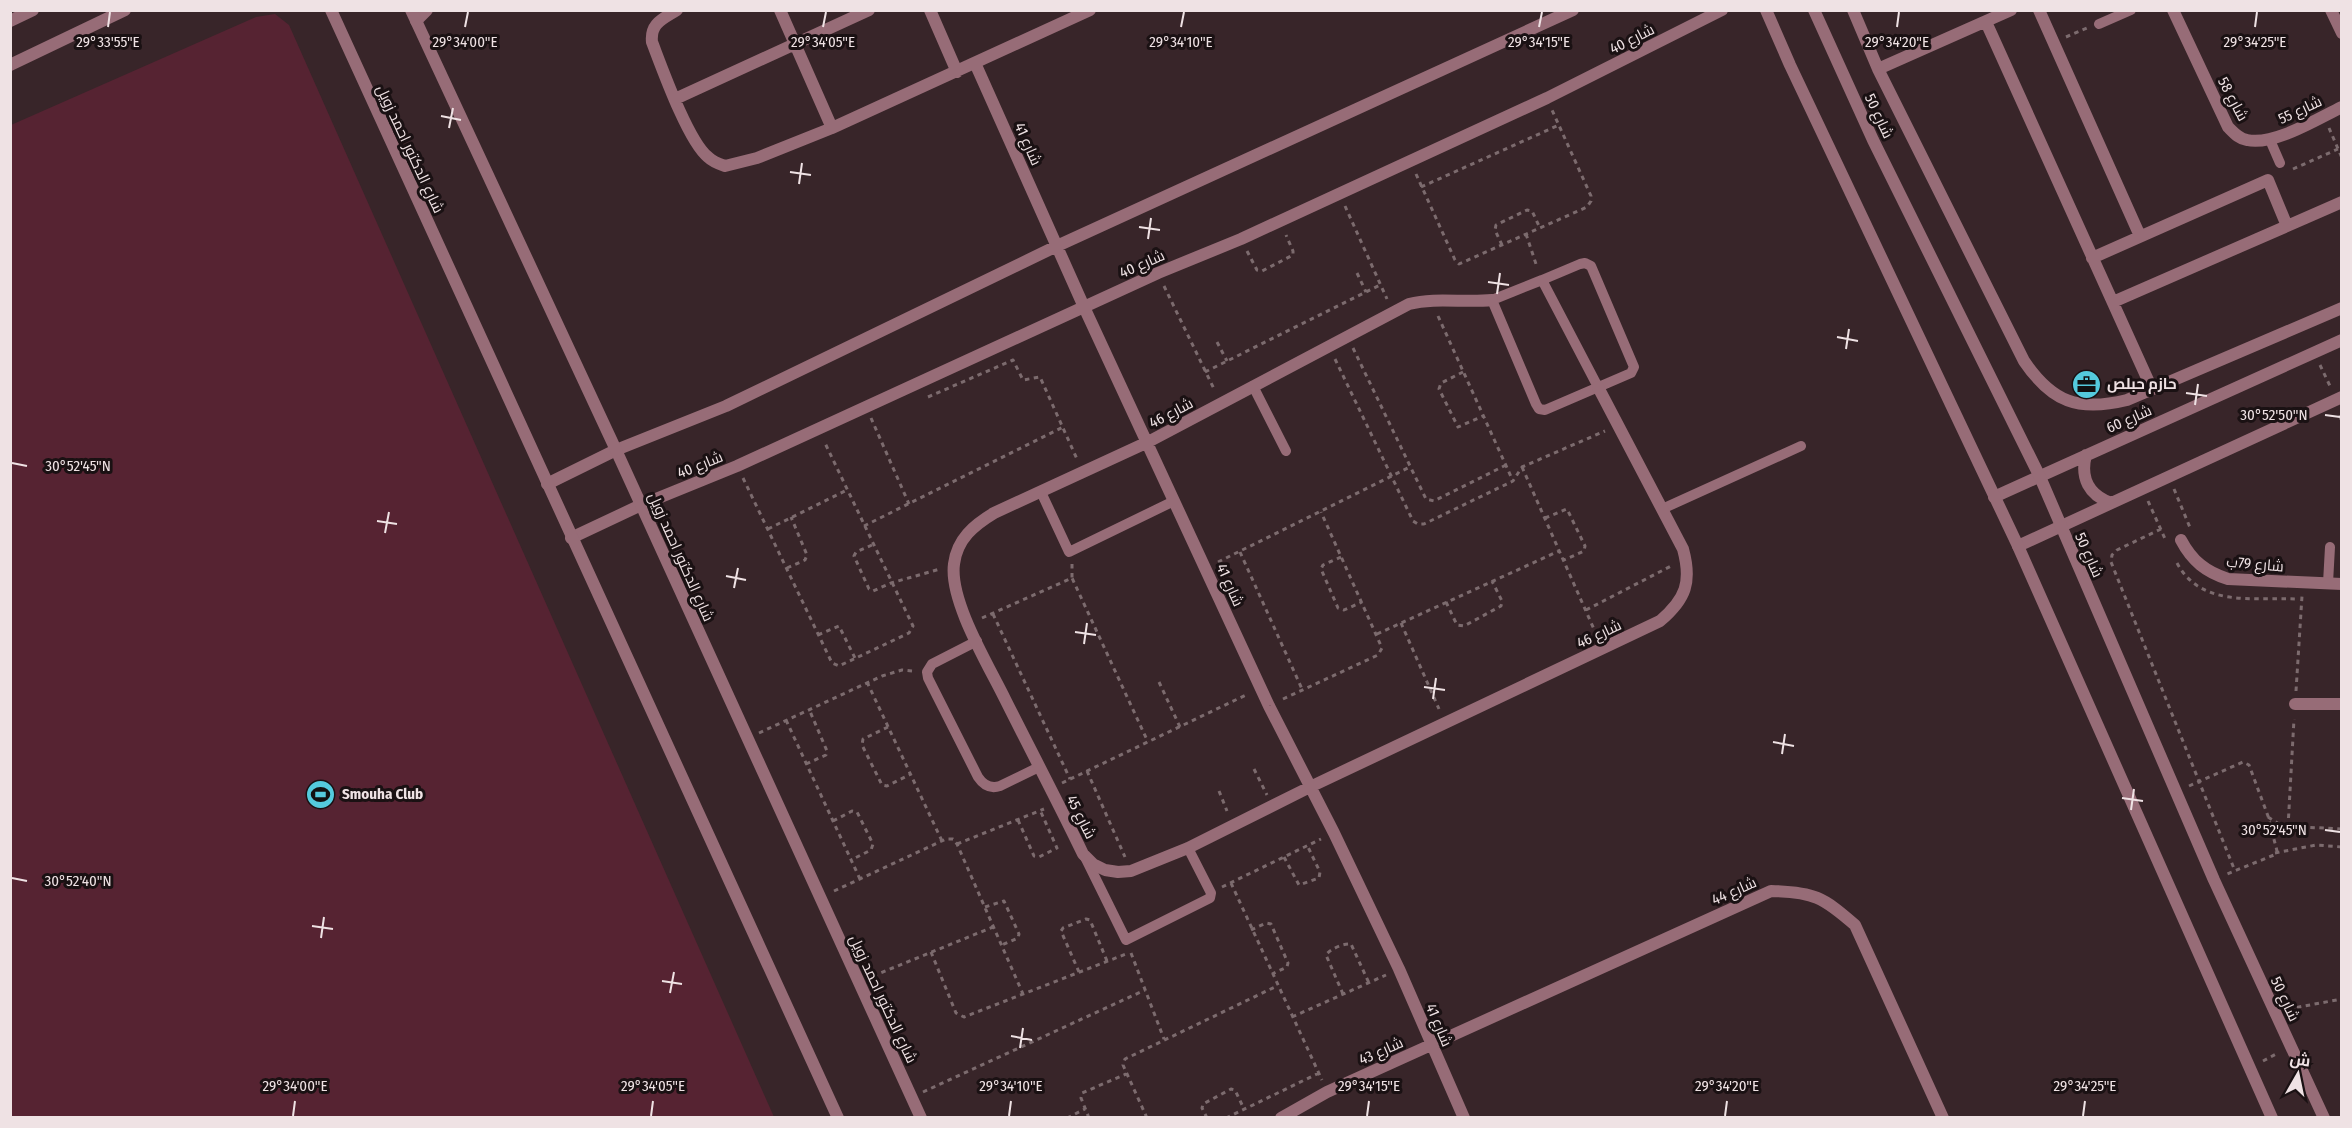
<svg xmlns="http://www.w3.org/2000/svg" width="2352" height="1128" font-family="'Fira Sans Condensed',Cairo,sans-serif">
<rect width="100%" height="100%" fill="#382529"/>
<path fill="#562332" d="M 275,14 L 289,25 L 774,1117 L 11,1117 L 11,125 L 256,17 Z"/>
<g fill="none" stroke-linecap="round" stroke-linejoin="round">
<path stroke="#7c6b6e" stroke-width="3" stroke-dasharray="4.5 4.5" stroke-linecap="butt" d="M 2066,37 L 2087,28
M 2329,128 L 2342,158
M 2293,169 L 2338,149
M 1416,174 L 1455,260 L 1459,264 L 1587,207 L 1591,201 L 1591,196 L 1552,110
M 1421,187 L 1559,125
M 1345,206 L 1387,299
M 1526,234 L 1537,267
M 1502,245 L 1495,230 L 1496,225 L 1527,210 L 1532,211 L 1540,228
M 1247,251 L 1257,270 L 1262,271 L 1293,255 L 1293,251 L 1286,235
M 1357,273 L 1366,292
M 1164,286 L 1215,391
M 1438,316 L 1513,481
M 1217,342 L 1227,361
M 1353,348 L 1426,499 L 1434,501 L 1506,465
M 1335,359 L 1413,521 L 1418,524 L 1424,524 L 1513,481 L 1522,467 L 1605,431
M 2320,365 L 2330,386
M 1205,372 L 1380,285
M 1463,372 L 1441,383 L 1439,389 L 1458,427 L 1483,416
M 928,397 L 1013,360 L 1023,380 L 1040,377 L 1077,459
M 2340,415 L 2342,426
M 871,418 L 909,504
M 1522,467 L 1597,636
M 743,478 L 832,663 L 839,666 L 909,633 L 913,626 L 824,441
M 2174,489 L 2191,530
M 2148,501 L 2166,541
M 1545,518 L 1567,509 L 1585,546 L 1584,551 L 1564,560
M 864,526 L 1063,427
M 768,529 L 847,490
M 2161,529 L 2117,550 L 2112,555 L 2111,562 L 2235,871
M 872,545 L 856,552 L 854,556 L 869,589 L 873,591 L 891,583 L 940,569
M 1240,552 L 1302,689
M 1341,557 L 1323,565 L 1321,569 L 1338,608 L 1344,610 L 1362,602
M 1218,562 L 1410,467
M 2177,563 C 2201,608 2254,597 2297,599
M 1072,564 L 1072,578
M 787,568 L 805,560 L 807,555 L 791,517
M 1446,602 L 1457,625 L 1464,626 L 1501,606 L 1502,601 L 1492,581
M 1586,610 L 1673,565
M 993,614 L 1070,779
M 982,618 L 1072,578 L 1148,742
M 1401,623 L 1439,709
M 1377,634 L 1559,551
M 818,635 L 839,626 L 855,658
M 867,682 L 942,841
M 1159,682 L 1180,727
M 2296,691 L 2302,596
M 1283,699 L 1378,655 L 1382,648 L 1321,512
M 786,720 L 860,879
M 888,727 L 863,739 L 862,745 L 882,785 L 887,786 L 911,774
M 759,733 L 882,676 L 902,670 L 913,671
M 806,764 L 826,755 L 827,751 L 809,709
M 1254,769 L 1267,795
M 1087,771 L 1125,857
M 1062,783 L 1248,694
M 2189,786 L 2243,762 L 2249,765 L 2268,816 L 2277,851 L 2274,855 L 2227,874
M 1219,791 L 1227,811
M 2268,817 L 2282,826 L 2342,829
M 1018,820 L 1034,856 L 1039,857 L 1057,848 L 1040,810
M 833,821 L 852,811 L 857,812 L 873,844 L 871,850 L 851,860
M 2288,827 L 2294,719
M 957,844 L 1044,809
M 2275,853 L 2316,845 L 2342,847
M 1284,857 L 1299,885 L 1319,878 L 1320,872 L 1307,845
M 1231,883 L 1322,1080
M 1222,887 L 1321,839
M 834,891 L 946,839 L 953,839 L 957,844 L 1023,994
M 985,907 L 1004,901 L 1019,934 L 1018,938 L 1002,945
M 1251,930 L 1266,923 L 1271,924 L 1288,963 L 1287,967 L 1272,974
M 931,952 L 956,1013 L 964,1017 L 1126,954
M 1131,953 L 1164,1039
M 1079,972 L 1061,931 L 1063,928 L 1086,919 L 1090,920 L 1107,961
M 873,976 L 993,927
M 1343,994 L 1326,955 C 1330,949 1344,943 1351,944 L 1369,983
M 2288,1009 L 2342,999
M 1292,1017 L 1386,975
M 2263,1061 L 2278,1053
M 923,1092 L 1145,990
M 1067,1118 L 1085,1109
M 1089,1118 L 1081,1098 L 1082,1093 L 1126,1074
M 1147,1118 L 1123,1065 L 1125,1059 L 1277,986
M 1207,1118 L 1202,1108 L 1203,1104 L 1231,1089 L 1235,1090 L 1244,1109
M 1226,1118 L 1319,1073"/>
<path stroke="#976c77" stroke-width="10" d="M 2099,24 L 2131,10
M 2270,140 L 2280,163
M 1542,280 L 1580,264 L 1585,263 L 1591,266 L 1634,367 L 1631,373 L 1545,410 L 1539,409 L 1536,404 L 1492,300 L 1542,280 L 1598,387
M 1253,386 L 1286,451
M 1041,492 L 1069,552 L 1174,501
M 1662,509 L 1801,446
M 2328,583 L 2330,547
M 977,641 L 932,664 L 927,672 L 928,678 L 978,777 C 984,786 991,789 1000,786 L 1039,767
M 1085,857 L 1126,940 L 1210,898 L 1211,893 L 1188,848"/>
<path stroke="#976c77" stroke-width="12" d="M 677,10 C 663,19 650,23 652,42 C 662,68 688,141 708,157 C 713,162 719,164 725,166 L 757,158 L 832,128 L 1090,10
M 780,10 L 832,128
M 930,10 L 957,72
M 1853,10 L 1878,69 L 2024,361 C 2052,402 2078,412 2127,400 L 2342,308
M 2039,10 L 2140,236
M 2173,10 L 2228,127 C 2234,133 2239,139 2247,140 C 2274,146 2317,119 2342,107
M 2331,10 L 2342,33
M 10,21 L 33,10
M 416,21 L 427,10
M 1986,22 L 2152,389
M 975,63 L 1084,307 L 1269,706 L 1334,833 L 1399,969 L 1464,1118
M 10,65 L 125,10
M 1878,69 L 2011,10
M 675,99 L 869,10
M 2092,258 L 2268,180 L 2287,226
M 1492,300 C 1464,303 1436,297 1409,304 L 1148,442 L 994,513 C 974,525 957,539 954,564 C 949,601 989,666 1005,699 C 1031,751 1058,802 1083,854 L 1093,864 L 1105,870 L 1118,872 L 1131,871 L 1188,848 L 1310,787 L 1660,621 C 1686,599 1692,582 1683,549 L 1598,387
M 2113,302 L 2342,202
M 2086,455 C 2080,478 2089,495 2111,503
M 547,484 L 616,450 L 726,406 L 1057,246 L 1573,10
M 1994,497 L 2342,340
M 571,538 L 641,505 L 737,466 L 1158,273 L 1241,239 L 1547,98 L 1722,10
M 2181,540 C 2192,561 2206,572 2228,579 L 2342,584
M 2018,546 L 2342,397
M 2295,704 L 2342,704
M 1281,1118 L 1327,1092 L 1771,891 C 1814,892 1823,897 1855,925 L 1943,1118"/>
<path stroke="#976c77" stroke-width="12" d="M 331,10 L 838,1118
M 411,10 L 616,450 L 921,1118
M 1766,10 L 1790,65 L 2018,546 L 2272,1118
M 1814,10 L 1873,140 L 2040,477 L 2214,880 L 2324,1118"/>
</g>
<path fill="none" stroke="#efe2e4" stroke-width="2" d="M 108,27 L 110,12M 465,27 L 468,12M 823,27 L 826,12M 1181,27 L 1184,12M 1539,27 L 1542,12M 1897,27 L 1899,12M 2255,27 L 2257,12M 441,116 L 461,120M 449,128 L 453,108M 790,172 L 811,175M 799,184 L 802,163M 1139,227 L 1160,230M 1148,239 L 1151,218M 1488,282 L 1509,285M 1497,294 L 1500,273M 1837,337 L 1858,341M 1846,349 L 1849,329M 2186,393 L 2207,396M 2195,405 L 2198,384M 2325,415 L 2340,417M 12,463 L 27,466M 377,521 L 397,524M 385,533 L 389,512M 726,576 L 746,580M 734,588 L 738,568M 1075,632 L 1096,635M 1084,644 L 1087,623M 1424,687 L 1445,690M 1433,699 L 1436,678M 1773,742 L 1794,746M 1782,754 L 1785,734M 2122,798 L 2143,801M 2131,810 L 2134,789M 2325,830 L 2340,832M 12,878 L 27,881M 312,926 L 333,929M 321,938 L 324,917M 662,981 L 682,984M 670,993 L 674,972M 1011,1036 L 1032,1040M 1020,1048 L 1023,1028M 293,1116 L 295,1101M 651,1116 L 653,1101M 1009,1116 L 1011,1101M 1367,1116 L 1369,1101M 1725,1116 L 1727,1101M 2083,1116 L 2085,1101"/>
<defs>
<symbol id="office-disc" viewBox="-11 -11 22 22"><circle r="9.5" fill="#54cadd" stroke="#1a1113"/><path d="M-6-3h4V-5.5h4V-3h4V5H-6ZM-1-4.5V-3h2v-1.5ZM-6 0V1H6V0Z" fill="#111"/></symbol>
<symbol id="stadium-disc" viewBox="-11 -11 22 22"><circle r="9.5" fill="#54cadd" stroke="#1a1113"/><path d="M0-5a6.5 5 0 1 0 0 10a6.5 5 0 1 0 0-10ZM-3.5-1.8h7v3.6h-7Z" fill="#111"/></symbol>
</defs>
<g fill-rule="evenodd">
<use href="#office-disc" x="2070" y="368" width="33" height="33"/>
<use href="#stadium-disc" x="304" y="778" width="33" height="33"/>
</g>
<g text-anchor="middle" stroke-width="6" stroke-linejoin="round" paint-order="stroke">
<g font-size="15" fill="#efe2e4" stroke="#1a1113">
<text transform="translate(1632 39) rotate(-27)" y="5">شارع 40</text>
<text transform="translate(2233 99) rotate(62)" y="5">شارع 58</text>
<text transform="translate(2300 110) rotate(-25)" y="5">شارع 55</text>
<text transform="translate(1879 116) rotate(65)" y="5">شارع 50</text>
<text transform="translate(1028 144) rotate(66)" y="5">شارع 41</text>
<text transform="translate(410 149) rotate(65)" y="5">شارع الدكتور احمد زويل</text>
<text transform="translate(1142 264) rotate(-24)" y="5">شارع 40</text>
<text transform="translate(1171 413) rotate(-28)" y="5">شارع 46</text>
<text transform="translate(2129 419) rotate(-24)" y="5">شارع 60</text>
<text transform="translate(700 465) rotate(-22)" y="5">شارع 40</text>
<text transform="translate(2089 555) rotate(66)" y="5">شارع 50</text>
<text transform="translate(681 557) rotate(66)" y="5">شارع الدكتور احمد زويل</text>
<text transform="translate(2255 564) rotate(5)" y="5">شارع 79ب</text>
<text transform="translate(1230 585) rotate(66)" y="5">شارع 41</text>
<text transform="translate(1599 634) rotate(-25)" y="5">شارع 46</text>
<text transform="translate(1081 817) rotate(63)" y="5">شارع 45</text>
<text transform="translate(1734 891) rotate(-24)" y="5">شارع 44</text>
<text transform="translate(883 999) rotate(65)" y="5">شارع الدكتور احمد زويل</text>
<text transform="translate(2285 999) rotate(65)" y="5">شارع 50</text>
<text transform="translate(1439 1025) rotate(67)" y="5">شارع 41</text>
<text transform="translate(1381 1051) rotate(-24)" y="5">شارع 43</text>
</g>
<g font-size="15" font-weight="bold" fill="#efe2e4" stroke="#1a1113" text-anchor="start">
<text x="2107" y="389">حازم حبلص</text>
<text x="342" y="799">Smouha Club</text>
</g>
</g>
<g font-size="15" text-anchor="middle" fill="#efe2e4" stroke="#1a1113" stroke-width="6" stroke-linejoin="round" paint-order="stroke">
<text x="108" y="47">29°33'55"E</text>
<text x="465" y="47">29°34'00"E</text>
<text x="823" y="47">29°34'05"E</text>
<text x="1181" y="47">29°34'10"E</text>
<text x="1539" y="47">29°34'15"E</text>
<text x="1897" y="47">29°34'20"E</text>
<text x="2255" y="47">29°34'25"E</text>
<text x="2274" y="420">30°52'50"N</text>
<text x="78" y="471">30°52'45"N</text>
<text x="2274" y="835">30°52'45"N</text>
<text x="78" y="886">30°52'40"N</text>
<text x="295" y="1091">29°34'00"E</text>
<text x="653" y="1091">29°34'05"E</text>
<text x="1011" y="1091">29°34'10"E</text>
<text x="1369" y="1091">29°34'15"E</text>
<text x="1727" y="1091">29°34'20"E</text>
<text x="2085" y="1091">29°34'25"E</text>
</g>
<rect width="2352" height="1128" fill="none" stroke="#efe2e4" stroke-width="24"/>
<g transform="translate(2298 1074) rotate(9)" stroke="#1a1113" stroke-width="4.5" paint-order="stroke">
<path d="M0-4.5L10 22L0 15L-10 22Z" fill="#efe2e4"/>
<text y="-9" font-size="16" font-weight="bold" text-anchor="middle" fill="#efe2e4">ش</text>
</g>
</svg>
